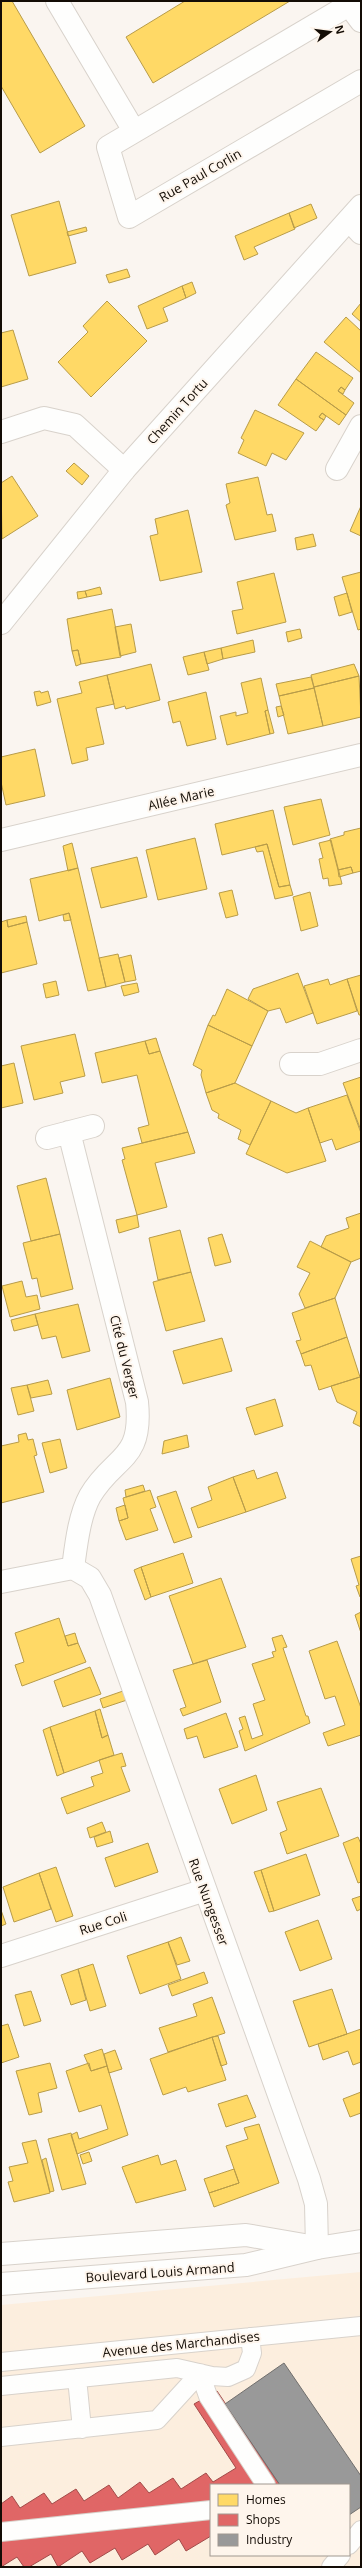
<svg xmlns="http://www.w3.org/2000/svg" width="362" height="2568" font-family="'Open Sans',sans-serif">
<rect width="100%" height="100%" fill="#faf5f0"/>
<path fill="#fceede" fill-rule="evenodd" d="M 361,2272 L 361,2567 L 1,2567 L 1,2305 ZM 211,2485 L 349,2485 L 349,2555 L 211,2555 Z"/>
<path fill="#ffd966" stroke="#b89c49" d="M 1,1 L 12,1 L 85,126 L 40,153 L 1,86 Z
M 185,1 L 290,1 L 153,83 L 126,37 Z
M 59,201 L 76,263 L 29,276 L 11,215 Z
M 311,204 L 317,218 L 294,228 L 289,213 Z
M 289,213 L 295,229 L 254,247 L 258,254 L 244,260 L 235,236 Z
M 86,227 L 87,231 L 68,236 L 67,232 Z
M 127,269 L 130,277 L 109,283 L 106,275 Z
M 192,282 L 196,293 L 186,298 L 182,286 Z
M 182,286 L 186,298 L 163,308 L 168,321 L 147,329 L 138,306 Z
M 107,301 L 147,341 L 91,397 L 58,362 L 88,332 L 83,326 Z
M 361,303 L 361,322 L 352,314 Z
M 346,317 L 361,331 L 361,373 L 324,342 Z
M 13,330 L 28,379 L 1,387 L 1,333 Z
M 316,352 L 353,378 L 345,390 L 341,387 L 338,391 L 354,403 L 346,415 L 296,379 Z
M 296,379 L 346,415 L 339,425 L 322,413 L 319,417 L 324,420 L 316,431 L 278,405 Z
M 341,387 L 345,390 L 343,394 L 338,391 Z
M 255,410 L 304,433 L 286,460 L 272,453 L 266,466 L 238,453 L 244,440 L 241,438 Z
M 322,413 L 326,416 L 324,420 L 319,417 Z
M 74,463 L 89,476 L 82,485 L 66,471 Z
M 12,476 L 38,516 L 2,539 L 1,483 Z
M 258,477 L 267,515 L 272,514 L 276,531 L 235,540 L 226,505 L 230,503 L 226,484 Z
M 361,506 L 361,536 L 350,531 Z
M 188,510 L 202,572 L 160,581 L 150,536 L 158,534 L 155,519 Z
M 313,534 L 316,546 L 297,550 L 295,538 Z
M 361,572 L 361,629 L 358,630 L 342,577 Z
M 274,573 L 286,622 L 237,634 L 232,611 L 243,609 L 237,582 Z
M 100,587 L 102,594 L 87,597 L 85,591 Z
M 85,591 L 87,597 L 78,599 L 77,592 Z
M 347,593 L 352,612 L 339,616 L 334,597 Z
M 112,609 L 121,657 L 81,664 L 78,650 L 72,651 L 67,619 Z
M 131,624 L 136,652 L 120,656 L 115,627 Z
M 300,629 L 302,638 L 288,642 L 286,632 Z
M 253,640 L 255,652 L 223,659 L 221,648 Z
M 221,648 L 223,659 L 207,664 L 204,652 Z
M 78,650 L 81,664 L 76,666 L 72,651 Z
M 204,652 L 209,670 L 188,675 L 183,657 Z
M 151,664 L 160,700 L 126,709 L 125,706 L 115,709 L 107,675 Z
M 354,664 L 359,676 L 314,687 L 311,675 Z
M 107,675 L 114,704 L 96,708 L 104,744 L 86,748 L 88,760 L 72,764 L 57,699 L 82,693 L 79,682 Z
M 359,676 L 361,717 L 323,726 L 314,687 Z
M 311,677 L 314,688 L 279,696 L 276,684 Z
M 261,678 L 268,710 L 265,711 L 270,734 L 227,745 L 220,716 L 236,712 L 236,716 L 248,713 L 241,683 Z
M 314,688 L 323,726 L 288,734 L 279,696 Z
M 40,691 L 41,693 L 48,691 L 51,702 L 37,706 L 34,692 Z
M 206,692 L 216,739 L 187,746 L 180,721 L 173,723 L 168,702 Z
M 281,706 L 284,715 L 278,717 L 276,707 Z
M 268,710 L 274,733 L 270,734 L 265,711 Z
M 35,749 L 45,796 L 6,805 L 1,782 L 1,757 Z
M 321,799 L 330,835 L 293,845 L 284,807 Z
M 273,810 L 290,885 L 279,887 L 267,844 L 222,855 L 215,824 Z
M 361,828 L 361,871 L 353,873 L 351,867 L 338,870 L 330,839 L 344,835 L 344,832 Z
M 195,838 L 207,889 L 158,900 L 146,850 Z
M 331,840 L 342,884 L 329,886 L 328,878 L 323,879 L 319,859 L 323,858 L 319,843 Z
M 72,843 L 78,868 L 68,871 L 63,846 Z
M 267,844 L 279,887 L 290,885 L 293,895 L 275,899 L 263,851 L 257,852 L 255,847 Z
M 137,857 L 147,897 L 101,908 L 91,868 Z
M 351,867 L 353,873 L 339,877 L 338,870 Z
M 78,868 L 106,987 L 88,991 L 69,913 L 39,921 L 30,879 Z
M 232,890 L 238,915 L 226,918 L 219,893 Z
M 310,892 L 318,926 L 301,931 L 293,897 Z
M 69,913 L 71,920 L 64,921 L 63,915 Z
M 26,916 L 27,922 L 8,927 L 7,920 Z
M 7,920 L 8,927 L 27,922 L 37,964 L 1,973 L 1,922 Z
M 118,954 L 125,982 L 106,987 L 99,958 Z
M 131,955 L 136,980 L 125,982 L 119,958 Z
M 298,973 L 313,1013 L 286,1023 L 280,1008 L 268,1011 L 248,999 L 253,989 Z
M 361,975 L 361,1015 L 359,1015 L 347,979 Z
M 328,979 L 330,985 L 347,979 L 357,1011 L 317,1024 L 304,986 Z
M 56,981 L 59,995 L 46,998 L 43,984 Z
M 137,983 L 139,992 L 124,996 L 121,986 Z
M 227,989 L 268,1011 L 252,1046 L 208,1025 L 213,1015 L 215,1016 Z
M 208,1025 L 252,1046 L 235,1083 L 206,1093 L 201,1075 L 202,1070 L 193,1065 Z
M 75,1034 L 85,1076 L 60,1082 L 63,1093 L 34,1100 L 21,1046 Z
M 156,1038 L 160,1051 L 149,1054 L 145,1041 Z
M 145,1041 L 149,1054 L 160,1051 L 188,1132 L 142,1143 L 138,1128 L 149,1125 L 137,1075 L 102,1083 L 95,1053 Z
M 14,1063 L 23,1103 L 1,1108 L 1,1066 Z
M 361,1077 L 361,1127 L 360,1128 L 343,1083 Z
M 235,1083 L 271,1101 L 250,1145 L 238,1139 L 241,1130 L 218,1118 L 219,1114 L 212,1110 L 206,1093 Z
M 347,1095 L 361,1133 L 361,1141 L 336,1150 L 332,1139 L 320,1143 L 308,1108 Z
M 271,1101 L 296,1113 L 308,1108 L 326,1161 L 287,1173 L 246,1154 Z
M 188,1132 L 195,1153 L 155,1163 L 167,1207 L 137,1215 L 122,1160 L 125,1159 L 122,1148 Z
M 46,1178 L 60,1234 L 31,1241 L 17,1186 Z
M 361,1213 L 361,1258 L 351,1262 L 321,1247 L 326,1236 L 349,1228 L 346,1218 Z
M 137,1215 L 139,1227 L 119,1233 L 116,1220 Z
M 180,1230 L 191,1272 L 158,1280 L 149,1238 Z
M 60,1234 L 73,1289 L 41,1297 L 37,1278 L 32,1279 L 23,1243 Z
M 222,1234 L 231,1262 L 215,1266 L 208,1238 Z
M 310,1241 L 351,1262 L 335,1298 L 305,1308 L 299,1294 L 310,1273 L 297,1267 Z
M 191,1272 L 205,1321 L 166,1331 L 153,1282 Z
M 22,1281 L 26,1297 L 37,1295 L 40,1309 L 10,1317 L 2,1286 Z
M 335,1298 L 347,1337 L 301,1354 L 296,1341 L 301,1340 L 292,1313 Z
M 78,1304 L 90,1351 L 62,1358 L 56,1336 L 42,1339 L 35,1314 Z
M 35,1314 L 38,1325 L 14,1331 L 11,1320 Z
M 347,1337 L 360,1377 L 319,1390 L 311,1365 L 305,1366 L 301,1354 Z
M 222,1338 L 232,1371 L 183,1384 L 173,1351 Z
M 360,1377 L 361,1377 L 361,1427 L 353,1423 L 357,1412 L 337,1402 L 331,1386 Z
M 110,1378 L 120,1417 L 77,1430 L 67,1390 Z
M 48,1380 L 52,1394 L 31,1398 L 27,1385 Z
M 27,1385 L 34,1411 L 18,1415 L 11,1388 Z
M 275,1399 L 283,1426 L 255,1435 L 246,1408 Z
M 26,1433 L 28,1440 L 33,1439 L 37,1455 L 34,1456 L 44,1492 L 1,1503 L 1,1446 L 19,1442 L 18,1435 Z
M 187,1435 L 189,1447 L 162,1454 L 164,1441 Z
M 60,1439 L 67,1468 L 50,1473 L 42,1443 Z
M 254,1470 L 257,1479 L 277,1472 L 286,1498 L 246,1512 L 233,1477 Z
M 233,1477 L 246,1512 L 198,1528 L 191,1508 L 212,1500 L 208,1487 Z
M 143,1485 L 145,1491 L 126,1497 L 125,1490 Z
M 150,1490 L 156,1507 L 150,1509 L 158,1530 L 126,1540 L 119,1521 L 128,1518 L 123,1498 Z
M 176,1491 L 192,1537 L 174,1543 L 157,1497 Z
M 125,1505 L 128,1518 L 119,1521 L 116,1508 Z
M 183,1553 L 193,1583 L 151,1597 L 141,1567 Z
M 361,1556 L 361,1597 L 360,1597 L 356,1586 L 359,1585 L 351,1559 Z
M 141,1567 L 151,1597 L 145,1600 L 134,1570 Z
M 221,1578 L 246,1647 L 193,1664 L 169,1596 Z
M 361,1612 L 361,1633 L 355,1615 Z
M 59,1618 L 68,1646 L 78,1643 L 86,1662 L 22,1686 L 15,1665 L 24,1662 L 15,1633 Z
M 75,1633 L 78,1643 L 68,1646 L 65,1636 Z
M 282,1635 L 287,1647 L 283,1648 L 306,1716 L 308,1716 L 310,1723 L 245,1751 L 239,1731 L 243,1729 L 239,1718 L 245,1716 L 252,1739 L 263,1735 L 253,1704 L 265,1700 L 252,1664 L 274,1657 L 272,1652 L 276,1651 L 272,1638 Z
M 337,1641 L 361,1708 L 361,1735 L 328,1746 L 323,1733 L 345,1725 L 335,1696 L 325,1699 L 309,1651 Z
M 207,1660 L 221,1702 L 183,1716 L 180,1709 L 186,1707 L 173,1670 Z
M 90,1667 L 101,1694 L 63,1707 L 54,1681 Z
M 123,1691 L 127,1700 L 103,1708 L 100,1699 Z
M 100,1709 L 108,1735 L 102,1738 L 95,1711 Z
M 95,1711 L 102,1738 L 108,1735 L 114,1755 L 64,1773 L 50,1727 Z
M 226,1713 L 238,1747 L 204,1758 L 197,1736 L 187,1739 L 184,1729 Z
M 50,1727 L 64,1773 L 57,1776 L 43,1730 Z
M 122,1753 L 126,1766 L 121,1767 L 130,1791 L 67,1814 L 61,1798 L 94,1786 L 91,1777 L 103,1773 L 99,1760 Z
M 256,1775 L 267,1810 L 232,1824 L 219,1789 Z
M 321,1788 L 339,1836 L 287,1854 L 280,1833 L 287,1830 L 277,1802 Z
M 102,1822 L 106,1832 L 90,1838 L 87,1828 Z
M 110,1831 L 113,1842 L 97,1847 L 94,1837 Z
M 358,1837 L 361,1844 L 361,1882 L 358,1883 L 343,1843 Z
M 148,1843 L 158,1872 L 115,1887 L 105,1858 Z
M 306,1854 L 320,1895 L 274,1911 L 261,1870 Z
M 56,1867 L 73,1916 L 56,1922 L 39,1873 Z
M 261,1870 L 274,1911 L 269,1912 L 254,1872 Z
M 39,1873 L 51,1909 L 14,1922 L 3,1887 Z
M 361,1896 L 361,1909 L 357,1911 L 352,1899 Z
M 1,1910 L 6,1924 L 1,1926 Z
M 318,1920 L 332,1959 L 300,1971 L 285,1932 Z
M 181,1937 L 190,1961 L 177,1965 L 168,1942 Z
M 168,1942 L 181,1979 L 140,1994 L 127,1956 Z
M 93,1964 L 106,2006 L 90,2011 L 78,1969 Z
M 78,1969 L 86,2000 L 71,2005 L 61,1975 Z
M 204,1972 L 208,1983 L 172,1996 L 168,1985 Z
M 332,1989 L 347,2034 L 309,2047 L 293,2001 Z
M 31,1991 L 41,2021 L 24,2026 L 15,1995 Z
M 212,1997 L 225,2033 L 168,2052 L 159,2028 L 197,2016 L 193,2004 Z
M 8,2024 L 19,2057 L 1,2063 L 1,2026 Z
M 361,2029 L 361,2062 L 353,2065 L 348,2051 L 323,2060 L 318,2044 Z
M 218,2036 L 227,2064 L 221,2066 L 212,2037 Z
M 212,2037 L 226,2080 L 188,2092 L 186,2087 L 163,2095 L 150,2059 Z
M 102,2049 L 107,2066 L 91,2071 L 84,2055 Z
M 115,2050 L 122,2069 L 109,2073 L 104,2054 Z
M 50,2063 L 57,2088 L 38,2093 L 42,2112 L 29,2115 L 16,2071 Z
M 89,2063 L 91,2071 L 107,2066 L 128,2135 L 77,2154 L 71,2135 L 77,2132 L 79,2139 L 108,2129 L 101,2105 L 79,2112 L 66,2071 Z
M 361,2092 L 361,2113 L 350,2117 L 343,2099 Z
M 247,2095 L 256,2117 L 226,2127 L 218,2104 Z
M 259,2124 L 279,2183 L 214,2207 L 209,2193 L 239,2183 L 226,2146 L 248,2139 L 244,2128 Z
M 71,2133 L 86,2184 L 62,2190 L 48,2139 Z
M 36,2140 L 50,2193 L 14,2202 L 8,2182 L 13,2181 L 9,2167 L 28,2163 L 22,2143 Z
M 89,2152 L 92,2161 L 83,2164 L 80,2155 Z
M 158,2155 L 161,2165 L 176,2160 L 186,2190 L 136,2203 L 122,2167 Z
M 46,2158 L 54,2191 L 50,2192 L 42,2160 Z
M 234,2169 L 239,2183 L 209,2193 L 204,2179 Z"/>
<path fill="#e06666" stroke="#a24b49" d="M 217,2391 L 280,2485 L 211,2485 L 211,2536 L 186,2551 L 179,2539 L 155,2555 L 148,2544 L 122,2560 L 115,2548 L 90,2563 L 82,2551 L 58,2567 L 51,2554 L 29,2567 L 24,2567 L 17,2557 L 1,2567 L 1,2504 L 12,2496 L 20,2508 L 44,2493 L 52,2504 L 76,2489 L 84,2501 L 109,2485 L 118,2498 L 140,2482 L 149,2493 L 173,2478 L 181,2489 L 206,2473 L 213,2482 L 236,2468 L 194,2404 Z"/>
<path fill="#999" stroke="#716f6d" d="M 284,2363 L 361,2476 L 361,2507 L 349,2515 L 349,2485 L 280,2485 L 225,2404 Z"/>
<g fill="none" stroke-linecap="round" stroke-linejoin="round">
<defs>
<path id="lane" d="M 1,2362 L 361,2326
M 77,2378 L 82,2429
M 1,2386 L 177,2368 L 212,2376 L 228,2377 L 246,2369 L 252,2353 L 250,2337
M 1,2437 L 157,2420 L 200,2373 L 208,2396 L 266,2485
M 1,2532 L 211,2510
M 349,2545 L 361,2530
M 331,2567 L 341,2555"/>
<path id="street" d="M 57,1 L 134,131
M 361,21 L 349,5 L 108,147 L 129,217 L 361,81
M 349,220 L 361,233
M 1,432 L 44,418 L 75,425 L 124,470
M 337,469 L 361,426
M 1,840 L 361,755
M 291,1064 L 320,1064 L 361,1050
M 69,1132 L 137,1402 C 143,1462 114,1455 90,1496 C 79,1516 76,1546 73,1568
M 47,1138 L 93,1126
M 73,1568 L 90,1578 L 100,1595 L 309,2179 L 316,2204 L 317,2248
M 1,1582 L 73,1568
M 1,1956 L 205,1890"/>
<path id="secondary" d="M 1,623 L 124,470 L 361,206
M 1,2254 L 246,2235 L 310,2246
M 1,2284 L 246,2265 L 317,2248 L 361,2241"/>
</defs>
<use href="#lane" stroke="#d8d2cb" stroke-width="20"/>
<use href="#street" stroke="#d8d2cb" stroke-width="24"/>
<use href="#secondary" stroke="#d8d2cb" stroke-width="24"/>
<use href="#lane" stroke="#fefefd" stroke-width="18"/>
<use href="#street" stroke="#fefefd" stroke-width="22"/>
<use href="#secondary" stroke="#fefefd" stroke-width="22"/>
</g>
<g text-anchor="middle" stroke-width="4" stroke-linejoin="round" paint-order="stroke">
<g font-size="13" fill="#130c05" stroke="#fef5ec">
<text transform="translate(200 175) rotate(-30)" y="5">Rue Paul Corlin</text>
<text transform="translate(177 411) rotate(-48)" y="5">Chemin Tortu</text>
<text transform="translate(181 798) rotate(-13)" y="5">Allée Marie</text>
<text transform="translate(125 1357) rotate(76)" y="5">Cité du Verger</text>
<text transform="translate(209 1902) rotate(70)" y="5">Rue Nungesser</text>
<text transform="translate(103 1923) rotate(-18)" y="5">Rue Coli</text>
<text transform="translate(160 2272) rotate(-4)" y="5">Boulevard Louis Armand</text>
<text transform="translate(181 2344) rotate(-6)" y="5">Avenue des Marchandises</text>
</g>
</g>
<rect width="362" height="2568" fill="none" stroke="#130c05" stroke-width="4"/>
<rect x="210" y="2484" width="140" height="72" fill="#fef5ec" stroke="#a09890"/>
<rect x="218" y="2494" width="20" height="12" fill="#ffd966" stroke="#a09890"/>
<text x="246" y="2504" font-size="12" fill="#130c05">Homes</text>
<rect x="218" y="2514" width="20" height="12" fill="#e06666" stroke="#a09890"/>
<text x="246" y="2524" font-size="12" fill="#130c05">Shops</text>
<rect x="218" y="2534" width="20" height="12" fill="#999999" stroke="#a09890"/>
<text x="246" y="2544" font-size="12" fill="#130c05">Industry</text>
<g transform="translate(330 32) rotate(76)" stroke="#fef5ec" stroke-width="3" paint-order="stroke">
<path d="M0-3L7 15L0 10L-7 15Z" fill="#130c05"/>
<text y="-6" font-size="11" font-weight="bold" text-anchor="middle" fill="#130c05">N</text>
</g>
</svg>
